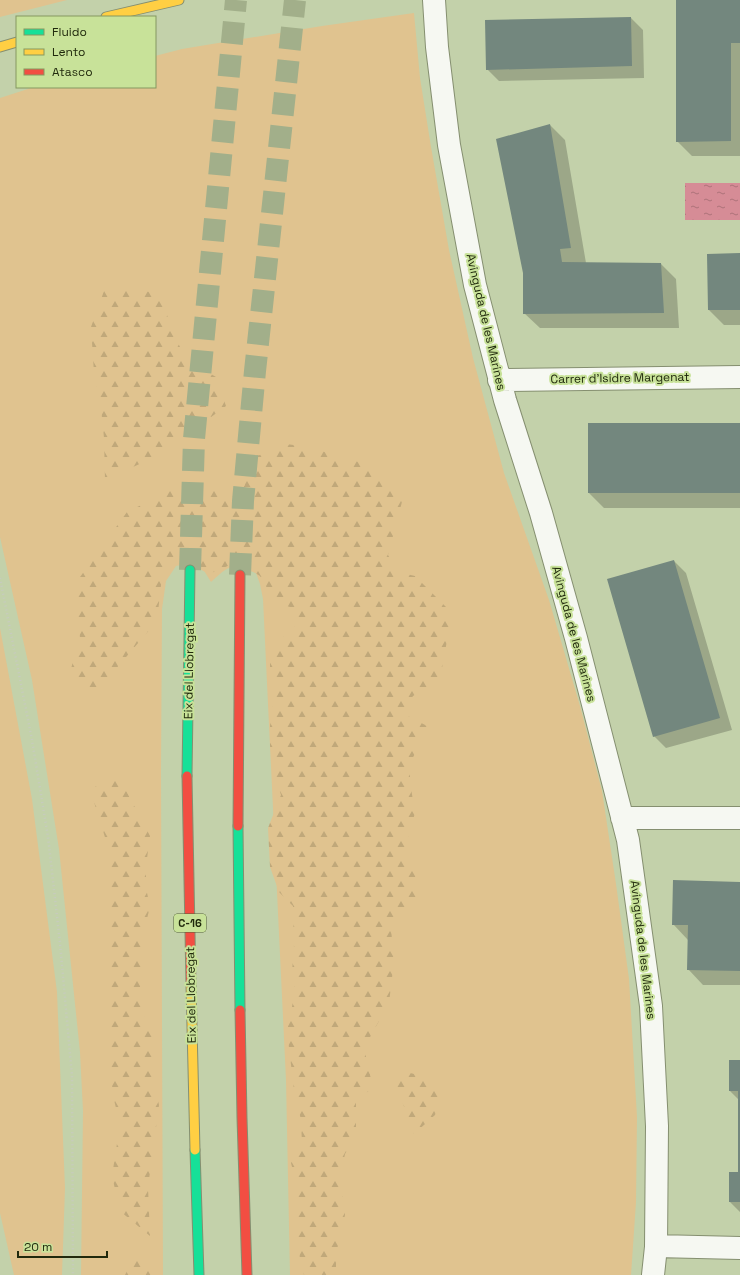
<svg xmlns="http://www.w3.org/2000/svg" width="740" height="1275" font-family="'Space Grotesk',sans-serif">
<defs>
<pattern id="forest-firs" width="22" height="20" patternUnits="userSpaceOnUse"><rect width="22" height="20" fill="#e0c38f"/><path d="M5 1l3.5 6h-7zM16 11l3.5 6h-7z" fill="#c0a87a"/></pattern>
<pattern id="water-ripples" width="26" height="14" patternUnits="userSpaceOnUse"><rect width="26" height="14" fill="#d68c96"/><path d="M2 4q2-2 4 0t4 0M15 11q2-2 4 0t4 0" fill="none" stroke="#ad7279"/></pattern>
</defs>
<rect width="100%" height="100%" fill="#c3d1aa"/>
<path fill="#e0c38f" d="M 0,0 L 67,0 L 0,17 Z
M 414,13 L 420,78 L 431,147 L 449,250 L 473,358 L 504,473 L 549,600 L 580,706 L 602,791 L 616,884 L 629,979 L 637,1117 L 636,1202 L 631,1275 L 290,1275 L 286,1080 L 263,599 L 260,584 L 256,573 C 230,564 231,564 211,582 L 203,569 L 194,562 L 176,566 L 166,581 L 162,609 L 161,772 L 163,1275 L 81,1275 L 83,1111 L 80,1052 L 59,849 L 32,680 L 0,537 L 0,98 L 34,87 L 155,87 L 155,56 L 182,49 L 322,26 Z
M 0,628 L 32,799 L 57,992 L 65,1188 L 62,1275 L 14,1275 L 0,1213 Z"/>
<path fill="url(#forest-firs)" d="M 127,288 L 162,294 L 170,327 L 186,359 L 216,377 L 226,406 L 161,454 L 105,480 L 104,438 L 101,408 L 94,373 L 91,327 L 104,291 Z
M 279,443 L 308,447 L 359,462 L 403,498 L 388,555 L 398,572 L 415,576 L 452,613 L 440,679 L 413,696 L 402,713 L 429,727 L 410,763 L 410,782 L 415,813 L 406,845 L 403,861 L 415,869 L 417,896 L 391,929 L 394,961 L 389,1003 L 364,1048 L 373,1088 L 356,1100 L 356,1136 L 345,1154 L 339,1183 L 343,1197 L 345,1215 L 336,1254 L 336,1275 L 304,1275 L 300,1259 L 296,1226 L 298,1190 L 291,1163 L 302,1144 L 301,1120 L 294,1090 L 287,1031 L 295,992 L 292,971 L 294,949 L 293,906 L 279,892 L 270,867 L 268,828 L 281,795 L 276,779 L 270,746 L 270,726 L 275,690 L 270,673 L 270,655 L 282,641 L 285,633 L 289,631 L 296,632 L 290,607 L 276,603 L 260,576 L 237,562 L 209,574 L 181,559 L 162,576 L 157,621 L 90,699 L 70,672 L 80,638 L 75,584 L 127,512 L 174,489 L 239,492 L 245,485 L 236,460 L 260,455 Z
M 119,777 L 150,836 L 146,866 L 146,888 L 150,907 L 143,934 L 140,983 L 141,1011 L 155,1036 L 151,1070 L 159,1105 L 148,1187 L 150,1236 L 120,1211 L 112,1176 L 120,1124 L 113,1096 L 109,1051 L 110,898 L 108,847 L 90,789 Z
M 410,1073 L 432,1078 L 441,1096 L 435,1115 L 414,1134 L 402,1101 L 389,1084 Z
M 136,1254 L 151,1274 L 151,1275 L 125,1275 Z"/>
<path fill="url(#water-ripples)" d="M 685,183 L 740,183 L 740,220 L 685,220 Z"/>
<path fill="#0003" d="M 677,0 L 740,0 L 740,156 L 692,156 L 677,141 Z
M 631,18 L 643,30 L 644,78 L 499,81 L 487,69 Z
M 550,125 L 565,140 L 586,263 L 661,264 L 676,279 L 679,328 L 540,328 L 524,313 L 524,273 L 497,140 Z
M 740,254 L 740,325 L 724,325 L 709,310 Z
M 740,424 L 740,508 L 604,508 L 589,493 Z
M 674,561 L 686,573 L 732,730 L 666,748 L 654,736 Z
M 740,883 L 740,985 L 703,985 L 688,969 L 688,940 L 673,924 Z
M 740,1061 L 740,1212 L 730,1202 L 739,1173 L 739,1100 L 730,1091 Z"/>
<path fill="#73877e" d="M 676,0 L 740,0 L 740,43 L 731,43 L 731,141 L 676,142 Z
M 631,17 L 632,66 L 486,70 L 485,20 Z
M 550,124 L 571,248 L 560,249 L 562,262 L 661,263 L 664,313 L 523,314 L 523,273 L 496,139 Z
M 740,253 L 740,310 L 708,310 L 707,254 Z
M 588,423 L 740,423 L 740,493 L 588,493 Z
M 674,560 L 720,718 L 653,737 L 607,579 Z
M 673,880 L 740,882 L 740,971 L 687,970 L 688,925 L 672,925 Z
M 729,1060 L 740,1060 L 740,1202 L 729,1202 L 729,1172 L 738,1172 L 738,1091 L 729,1091 Z"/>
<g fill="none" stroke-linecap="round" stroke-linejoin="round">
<path stroke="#a2af8a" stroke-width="22" stroke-dasharray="22 11" stroke-linecap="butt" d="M 190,570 L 194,439 L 236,0
M 240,575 L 243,501 L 255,371 L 295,0"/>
<defs>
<path id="street" d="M 434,0 L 437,47 L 449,145 L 475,285 L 505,400 L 541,513 L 576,638 L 628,840 L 651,1006 L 657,1126 L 656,1247 L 653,1275
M 499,380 L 740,377
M 622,818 L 740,818
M 656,1246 L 740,1248"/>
<path id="fast" d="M 187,776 L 190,570
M 238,826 L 240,1010
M 195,1150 L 199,1275"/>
<path id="slow" d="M 106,17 L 179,0
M 0,47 L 17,42
M 191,985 L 195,1150"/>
<path id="jam" d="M 187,776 L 191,985
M 238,826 L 240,575
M 240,1010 L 242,1118 L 247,1275"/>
</defs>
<use href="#street" stroke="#858f70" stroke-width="24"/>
<use href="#fast" stroke="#858f70" stroke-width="11"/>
<use href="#slow" stroke="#858f70" stroke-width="11"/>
<use href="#jam" stroke="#858f70" stroke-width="11"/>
<path stroke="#c7cbbf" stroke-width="2.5" stroke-dasharray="1 3" stroke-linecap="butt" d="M 0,578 L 32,740 L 48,837 L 60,943 L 72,1076 L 73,1275"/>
<use href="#street" stroke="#f6f8f2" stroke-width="22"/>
<use href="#fast" stroke="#16e098" stroke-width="9"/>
<use href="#slow" stroke="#ffcf43" stroke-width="9"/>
<use href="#jam" stroke="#f24e42" stroke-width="9"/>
</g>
<g text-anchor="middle" stroke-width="4" stroke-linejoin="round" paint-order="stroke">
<rect fill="#c8e299" stroke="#526036" stroke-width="1" x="174" y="914" width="32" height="18" rx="3"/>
<g font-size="11" font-weight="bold" fill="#20290c">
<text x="190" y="927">C-16</text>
</g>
<g font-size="12" fill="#20290c" stroke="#c8e299">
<text transform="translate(486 322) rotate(77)" y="4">Avinguda de les Marines</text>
<text transform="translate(620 378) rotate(-1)" y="4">Carrer d'Isidre Margenat</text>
<text transform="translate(574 634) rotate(75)" y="4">Avinguda de les Marines</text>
<text transform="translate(189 671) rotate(-89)" y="4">Eix del Llobregat</text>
<text transform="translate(643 950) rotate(83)" y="4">Avinguda de les Marines</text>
<text transform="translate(191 995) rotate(-91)" y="4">Eix del Llobregat</text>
</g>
</g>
<rect x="16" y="16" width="140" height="72" fill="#c8e299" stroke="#859861"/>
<rect x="24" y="29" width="20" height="6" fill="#16e098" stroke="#859861"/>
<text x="52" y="36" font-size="12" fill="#20290c">Fluido</text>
<rect x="24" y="49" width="20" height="6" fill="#ffcf43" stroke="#859861"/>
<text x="52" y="56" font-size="12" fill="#20290c">Lento</text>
<rect x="24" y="69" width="20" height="6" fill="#f24e42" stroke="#859861"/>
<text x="52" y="76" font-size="12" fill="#20290c">Atasco</text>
<path d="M18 1251v6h89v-6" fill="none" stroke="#20290c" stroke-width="2"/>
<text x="24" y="1251" font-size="12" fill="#20290c" stroke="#c8e299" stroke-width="3" paint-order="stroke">20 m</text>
</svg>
